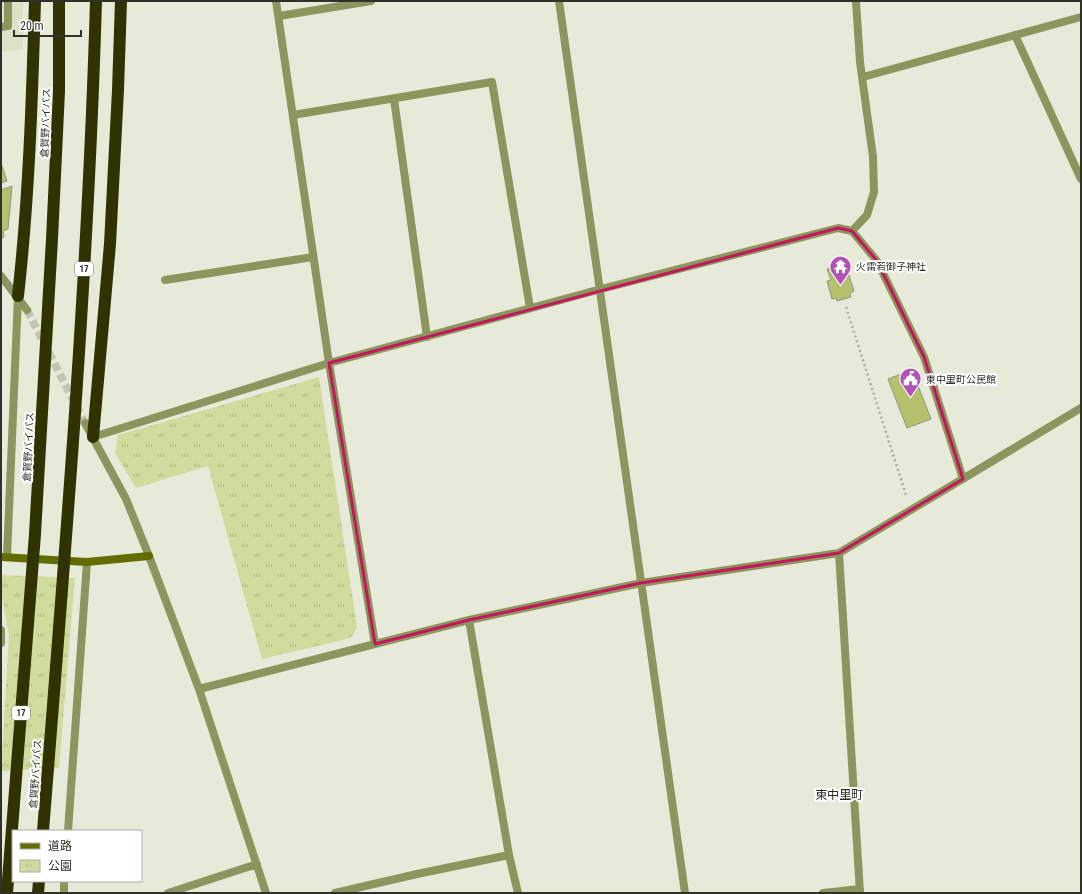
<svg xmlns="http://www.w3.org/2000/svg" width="1082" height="894" font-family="'Roboto Condensed','Noto Sans JP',sans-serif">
<defs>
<pattern id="park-tufts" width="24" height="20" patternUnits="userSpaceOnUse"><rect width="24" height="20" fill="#d1db9d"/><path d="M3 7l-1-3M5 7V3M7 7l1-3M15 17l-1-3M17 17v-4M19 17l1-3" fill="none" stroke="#b4bc87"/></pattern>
</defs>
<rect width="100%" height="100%" fill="#e7ead8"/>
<path fill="#dce1c7" d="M 1,1 L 23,1 L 23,49 L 1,52 Z"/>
<path fill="url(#park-tufts)" d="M 319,377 L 357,627 L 351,638 L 262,659 L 208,466 L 136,488 L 115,453 L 118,435 Z
M 1,575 L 75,578 L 59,768 L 1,771 L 9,635 L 1,593 Z"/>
<path fill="#b6c16d" stroke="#919483" d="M 1,163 L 7,181 L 1,183 Z
M 12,186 L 8,229 L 3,231 L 4,237 L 1,238 L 1,190 Z
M 841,265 L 844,277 L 849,275 L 854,291 L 850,293 L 851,297 L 837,301 L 836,298 L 832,299 L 827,281 L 831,280 L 827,269 Z
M 912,370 L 931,419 L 907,428 L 888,379 Z"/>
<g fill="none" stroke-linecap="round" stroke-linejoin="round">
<path stroke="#c2c5b5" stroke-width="8" stroke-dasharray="8 4" stroke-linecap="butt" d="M 27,310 L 85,423"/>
<path stroke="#abad9f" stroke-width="2.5" stroke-dasharray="2 3" stroke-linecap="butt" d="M 846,307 L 906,495"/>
<path stroke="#8d955e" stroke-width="8" d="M 1,27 L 8,26 L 8,1"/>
<path stroke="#8d955e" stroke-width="8" d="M 276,1 L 329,363 L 375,644
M 559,1 L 685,893
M 279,16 L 371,1
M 1015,35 L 1081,179
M 863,77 L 1081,17
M 394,99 L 427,337
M 293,115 L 492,82 L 530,308
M 852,231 L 867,215 L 874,192 L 873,157 L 860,62 L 856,1
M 1,276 L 27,310
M 165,280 L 313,257
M 85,423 L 126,499 L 149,556 L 199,689 L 266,893
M 93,437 L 329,363 L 601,289 L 838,228 L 852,231 L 877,261 L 924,357 L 963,479
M 839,553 L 860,893
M 7,557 L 18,296
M 469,620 L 509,855 L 518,893
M 1,630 L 1,643
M 199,689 L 469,620 L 641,583 L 839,553 L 1081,408
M 68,831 L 87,562
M 64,893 L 64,881
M 168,893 L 257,864
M 335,893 L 417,874 L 509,855
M 823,893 L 860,889"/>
<path stroke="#636c00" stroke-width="8" d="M 1,557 L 87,562 L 149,556"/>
<path stroke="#2e3301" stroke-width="12" d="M 18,296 C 29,198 32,100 35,1
M 93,437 L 110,244 L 118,90 L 121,1
M 43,831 C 65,555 88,278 96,1
M 7,893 L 35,534 L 52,239 L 59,91 L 59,1
M 38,893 L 39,881"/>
</g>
<path fill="none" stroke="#c2185b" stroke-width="3" stroke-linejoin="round" d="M 838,228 L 852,231 L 877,261 L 924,357 L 963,479 L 839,553 L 641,583 L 469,620 L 375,644 L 329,363 Z"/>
<defs>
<symbol id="temple-pin" viewBox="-11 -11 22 30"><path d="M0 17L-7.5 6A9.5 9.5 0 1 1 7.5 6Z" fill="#b351b8" stroke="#fff"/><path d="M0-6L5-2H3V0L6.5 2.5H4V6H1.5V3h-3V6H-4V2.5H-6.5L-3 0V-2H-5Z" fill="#fff"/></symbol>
<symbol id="civic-pin" viewBox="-11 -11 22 30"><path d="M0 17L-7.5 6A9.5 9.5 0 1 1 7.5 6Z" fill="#b351b8" stroke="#fff"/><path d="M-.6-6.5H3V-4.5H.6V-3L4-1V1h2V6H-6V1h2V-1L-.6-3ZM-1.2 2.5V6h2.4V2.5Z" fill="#fff"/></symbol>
</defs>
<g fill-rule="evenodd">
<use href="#temple-pin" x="828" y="254" width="25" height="34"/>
<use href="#civic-pin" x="898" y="366" width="25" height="34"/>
</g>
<g text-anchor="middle" stroke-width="4" stroke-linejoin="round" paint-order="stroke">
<g fill="#fff" stroke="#6e6f6a" stroke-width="1">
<rect x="75" y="262" width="18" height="14" rx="3"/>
<rect x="12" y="706" width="18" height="14" rx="3"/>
</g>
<g font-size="9" font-weight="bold" fill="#30312a">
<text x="84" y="272">17</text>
<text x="21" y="716">17</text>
</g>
<g font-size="10" fill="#30312a" stroke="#fff">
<text transform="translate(45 123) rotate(-88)" y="4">倉賀野バイパス</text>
<text transform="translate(28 447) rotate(-87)" y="4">倉賀野バイパス</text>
<text transform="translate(35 774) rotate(-86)" y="4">倉賀野バイパス</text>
</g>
<g font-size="10" fill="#30312a" stroke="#fff" text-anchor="start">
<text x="856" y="270">火雷若御子神社</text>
<text x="926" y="383">東中里町公民館</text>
</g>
<g font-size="12" fill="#2b2d1f" stroke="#fff">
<text x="839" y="799">東中里町</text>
</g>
</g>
<rect width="1082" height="894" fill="none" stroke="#30312a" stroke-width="4"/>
<rect x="12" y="830" width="130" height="52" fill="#ffffff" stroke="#acadaa"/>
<rect x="20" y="843" width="20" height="6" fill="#636c00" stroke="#acadaa"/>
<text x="48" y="850" font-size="12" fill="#30312a">道路</text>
<rect x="20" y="860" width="20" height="12" fill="url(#park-tufts)" stroke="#acadaa"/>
<text x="48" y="870" font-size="12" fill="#30312a">公園</text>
<path d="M14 30v6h67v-6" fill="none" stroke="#30312a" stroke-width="2"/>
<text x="20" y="30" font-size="12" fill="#30312a" stroke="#ffffff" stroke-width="3" paint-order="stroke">20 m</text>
</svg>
